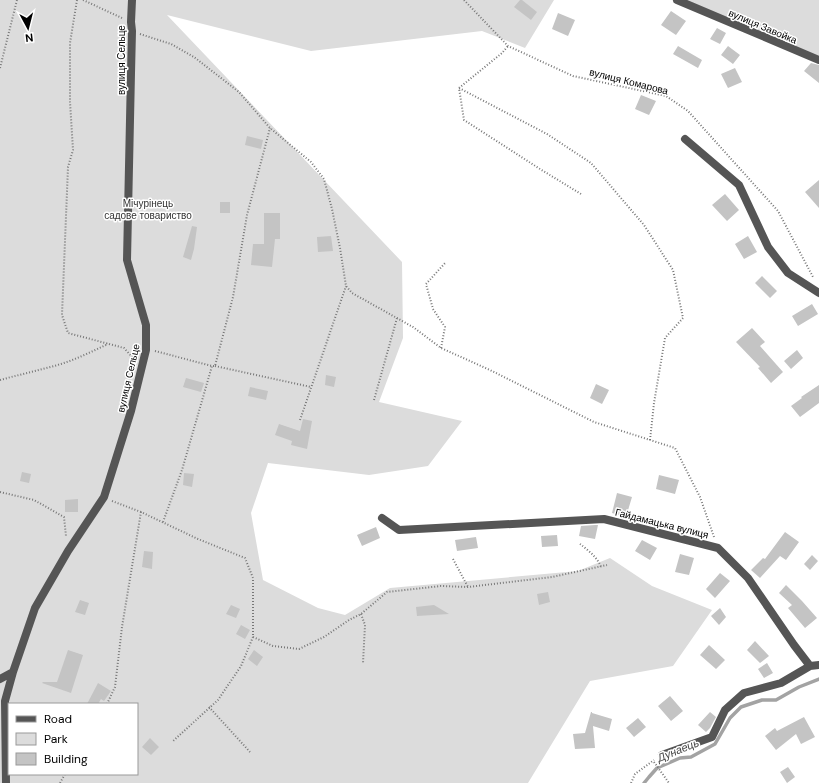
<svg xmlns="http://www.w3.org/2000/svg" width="819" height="783" font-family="'DM Sans',sans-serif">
<rect width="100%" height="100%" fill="#fff"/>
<path fill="#dcdcdc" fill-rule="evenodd" d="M 0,0 L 554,0 L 525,48 L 482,31 L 311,51 L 167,15 L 402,262 L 403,338 L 379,402 L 462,421 L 428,466 L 369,475 L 268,463 L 251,513 L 263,580 L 318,608 L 345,615 L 390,588 L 578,571 L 610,558 L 652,586 L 712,610 L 673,666 L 590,681 L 528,783 L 0,783 ZM 9,704 L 137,704 L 137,774 L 9,774 Z
M 677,0 L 819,0 L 819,60 Z"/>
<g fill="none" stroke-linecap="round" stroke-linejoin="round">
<path stroke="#a3a3a3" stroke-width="3.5" d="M 644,783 L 649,777 L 657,768 L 680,758 L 691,757 L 715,744 L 730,718 L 741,707 L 762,700 L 776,700 L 799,687 L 819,679"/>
</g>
<path fill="#c4c4c4" d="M 520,0 L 522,0 L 537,12 L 531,20 L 514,7 Z
M 671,11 L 686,21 L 676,35 L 661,25 Z
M 558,13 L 575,20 L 568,36 L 552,29 Z
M 717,28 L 726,33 L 720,44 L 710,39 Z
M 678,46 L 702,60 L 698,68 L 673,54 Z
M 728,46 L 740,55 L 733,64 L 721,55 Z
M 811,63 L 819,65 L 819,83 L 804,71 Z
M 735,68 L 742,82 L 728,88 L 721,74 Z
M 641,95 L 656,101 L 649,115 L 635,109 Z
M 247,136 L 263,140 L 261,149 L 245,145 Z
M 819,180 L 819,208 L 805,192 Z
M 725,194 L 739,210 L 727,221 L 712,205 Z
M 220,202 L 230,202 L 230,213 L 220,213 Z
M 264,213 L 280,213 L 280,239 L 275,239 L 272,267 L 251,265 L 253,244 L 264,244 Z
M 192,226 L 197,227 L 194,249 L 191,260 L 183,257 Z
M 331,236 L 333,251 L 318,252 L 317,237 Z
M 748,236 L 757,252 L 744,259 L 735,244 Z
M 762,276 L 777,291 L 770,298 L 755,283 Z
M 812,304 L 818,314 L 798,326 L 792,316 Z
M 752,328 L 765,342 L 760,346 L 783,372 L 771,383 L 758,368 L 760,367 L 736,342 Z
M 797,350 L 803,358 L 791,369 L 784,361 Z
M 326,375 L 336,377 L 334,387 L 325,385 Z
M 186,378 L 204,383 L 201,392 L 183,387 Z
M 596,384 L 609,390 L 602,404 L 590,398 Z
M 819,385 L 819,403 L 800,417 L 791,406 L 802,398 L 801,397 Z
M 250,387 L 268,391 L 266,400 L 248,396 Z
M 303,419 L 312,421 L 307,449 L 291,445 L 292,441 L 275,435 L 279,424 L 300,431 Z
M 22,472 L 31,474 L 29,483 L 20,481 Z
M 184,473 L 194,474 L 192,487 L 183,485 Z
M 659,475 L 679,480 L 675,494 L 656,489 Z
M 617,493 L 632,497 L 626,517 L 612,513 Z
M 78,499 L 78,512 L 65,512 L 65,500 Z
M 595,525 L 598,525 L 595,539 L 579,536 L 581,526 Z
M 376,527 L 380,538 L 362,546 L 357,535 Z
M 785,532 L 799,542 L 786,560 L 780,556 L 760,578 L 751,570 L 763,558 L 765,559 Z
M 557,535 L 558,546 L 542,547 L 541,536 Z
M 476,537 L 478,548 L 457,551 L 455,540 Z
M 642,540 L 657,548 L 650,560 L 635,551 Z
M 144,551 L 153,552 L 152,569 L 142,567 Z
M 680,554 L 694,558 L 689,575 L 675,572 Z
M 812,555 L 818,561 L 810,570 L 804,564 Z
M 720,573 L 730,581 L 715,598 L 706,589 Z
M 786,585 L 802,601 L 817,618 L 805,628 L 788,608 L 792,605 L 779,593 Z
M 548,592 L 550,602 L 539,605 L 537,594 Z
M 80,600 L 89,603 L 85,615 L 75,612 Z
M 231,605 L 240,609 L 236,618 L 226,614 Z
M 434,605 L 449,614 L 417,616 L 416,607 Z
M 720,608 L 726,617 L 719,625 L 711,616 Z
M 241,625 L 250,630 L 245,639 L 236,634 Z
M 755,641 L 769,656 L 760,663 L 747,650 Z
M 709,645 L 725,660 L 716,669 L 700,655 Z
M 68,650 L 83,655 L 71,693 L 42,683 L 43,682 L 57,682 Z
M 254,650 L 263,657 L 257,666 L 248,659 Z
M 767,663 L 773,673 L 764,678 L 758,669 Z
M 98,683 L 111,691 L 104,701 L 101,699 L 98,704 L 87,704 Z
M 670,696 L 683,711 L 671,721 L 658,706 Z
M 591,712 L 592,712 L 592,713 L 612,719 L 609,731 L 593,726 L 595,748 L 575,749 L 573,734 L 585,733 Z
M 710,712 L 716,717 L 710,728 L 706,732 L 698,725 Z
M 804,717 L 815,737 L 801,744 L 796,734 L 776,750 L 765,736 L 775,728 L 777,731 Z
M 638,718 L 646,727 L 634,737 L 626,728 Z
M 150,738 L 159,747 L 151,755 L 142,747 Z
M 788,767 L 795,777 L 787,783 L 780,772 Z"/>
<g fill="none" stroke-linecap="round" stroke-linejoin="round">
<path stroke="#777" stroke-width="2" stroke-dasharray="1 2" stroke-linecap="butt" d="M 77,0 L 70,43 L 70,102 L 73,150 L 68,167 L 62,315 L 68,333 L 124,348 L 134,359
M 83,0 L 122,18
M 464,0 L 508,46 L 573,76 L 666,96 L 688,111 L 778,211 L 813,277
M 140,34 L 171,44 L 194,57 L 239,92 L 270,128 L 311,162 L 324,179 L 332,209 L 340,248 L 346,286 L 352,293 L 413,327 L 441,348 L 490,370 L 594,422 L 675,448 L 700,497 L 714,537
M 0,68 L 17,0
M 459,88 L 502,53 L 508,46
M 581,194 L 540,169 L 464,120 L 459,88 L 547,134 L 591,163 L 644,225 L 673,270 L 683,318 L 665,338 L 654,403 L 650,440
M 441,348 L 445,327 L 433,309 L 426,284 L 446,262
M 155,351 L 212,366 L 215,366 L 233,297 L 247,215 L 270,128
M 215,366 L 311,387
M 0,380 C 18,375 36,371 54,366 C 73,361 91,352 108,344
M 374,400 L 397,318
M 300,420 L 346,286
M 0,492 L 34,500 L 64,517 L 66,536
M 112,501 L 141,512
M 163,522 L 182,470 L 212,366
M 580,544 C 588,550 598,558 601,567
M 453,559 L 468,587
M 361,614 L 365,625 L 363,663
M 253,637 L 273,646 L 299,649 L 324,637 L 349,620 L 361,614 L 387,592 L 441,586 L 468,587 L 552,577 L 607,565
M 107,704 L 115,687 L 122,627 L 141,512 L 198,539 L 245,558 L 253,578 L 253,637 L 241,666 L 218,700 L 172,742
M 209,707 L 250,752
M 654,762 L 669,783
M 60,783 L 65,774
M 631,783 L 635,774 L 654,760"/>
<path stroke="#555" stroke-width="8" d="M 677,0 L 819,60
M 685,139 L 739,185 L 768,247 L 788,273 L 819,293
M 382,518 L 399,530 L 604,519 L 718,548 L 748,578 L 794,645 L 810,666
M 0,679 L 13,672 L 35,608 L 68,551 L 104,497 L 131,411 L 146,350 L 146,325 L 127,260 L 131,73 L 132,31 L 131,22 L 132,0
M 662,755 L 712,737 L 725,710 L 744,693 L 781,683 L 810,666 L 819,665
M 6,783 L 5,701 L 13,672"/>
</g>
<g text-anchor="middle" stroke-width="3" stroke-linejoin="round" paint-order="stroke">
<g font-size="10" fill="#000" stroke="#fff">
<text transform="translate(763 26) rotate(23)" y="4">вулиця Завойка</text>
<text transform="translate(121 60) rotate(-90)" y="4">вулиця Сельце</text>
<text transform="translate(629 81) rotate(14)" y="4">вулиця Комарова</text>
<text transform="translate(128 378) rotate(-77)" y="4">вулиця Сельце</text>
<text transform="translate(662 523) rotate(14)" y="4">Гайдамацька вулиця</text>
</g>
<g font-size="10" fill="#333" stroke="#fff">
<text x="148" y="207">Мічурінець<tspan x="148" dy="12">садове товариство</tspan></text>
</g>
<g font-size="11" font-style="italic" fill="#444" stroke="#fff">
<text transform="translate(678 750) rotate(-22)" y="4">Дунаець</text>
</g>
</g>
<rect x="8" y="703" width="130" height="72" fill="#ffffff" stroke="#999999"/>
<rect x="16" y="716" width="20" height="6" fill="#555555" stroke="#999999"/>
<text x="44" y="723" font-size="12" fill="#000000">Road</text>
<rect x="16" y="733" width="20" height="12" fill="#dcdcdc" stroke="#999999"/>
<text x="44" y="743" font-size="12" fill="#000000">Park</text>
<rect x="16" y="753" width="20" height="12" fill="#c4c4c4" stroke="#999999"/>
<text x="44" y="763" font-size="12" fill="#000000">Building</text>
<g transform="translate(28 28) rotate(173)" stroke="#ffffff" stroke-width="3" paint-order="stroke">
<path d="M0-3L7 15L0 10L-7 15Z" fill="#000000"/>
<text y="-6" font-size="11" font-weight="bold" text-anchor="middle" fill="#000000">N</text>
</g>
</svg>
